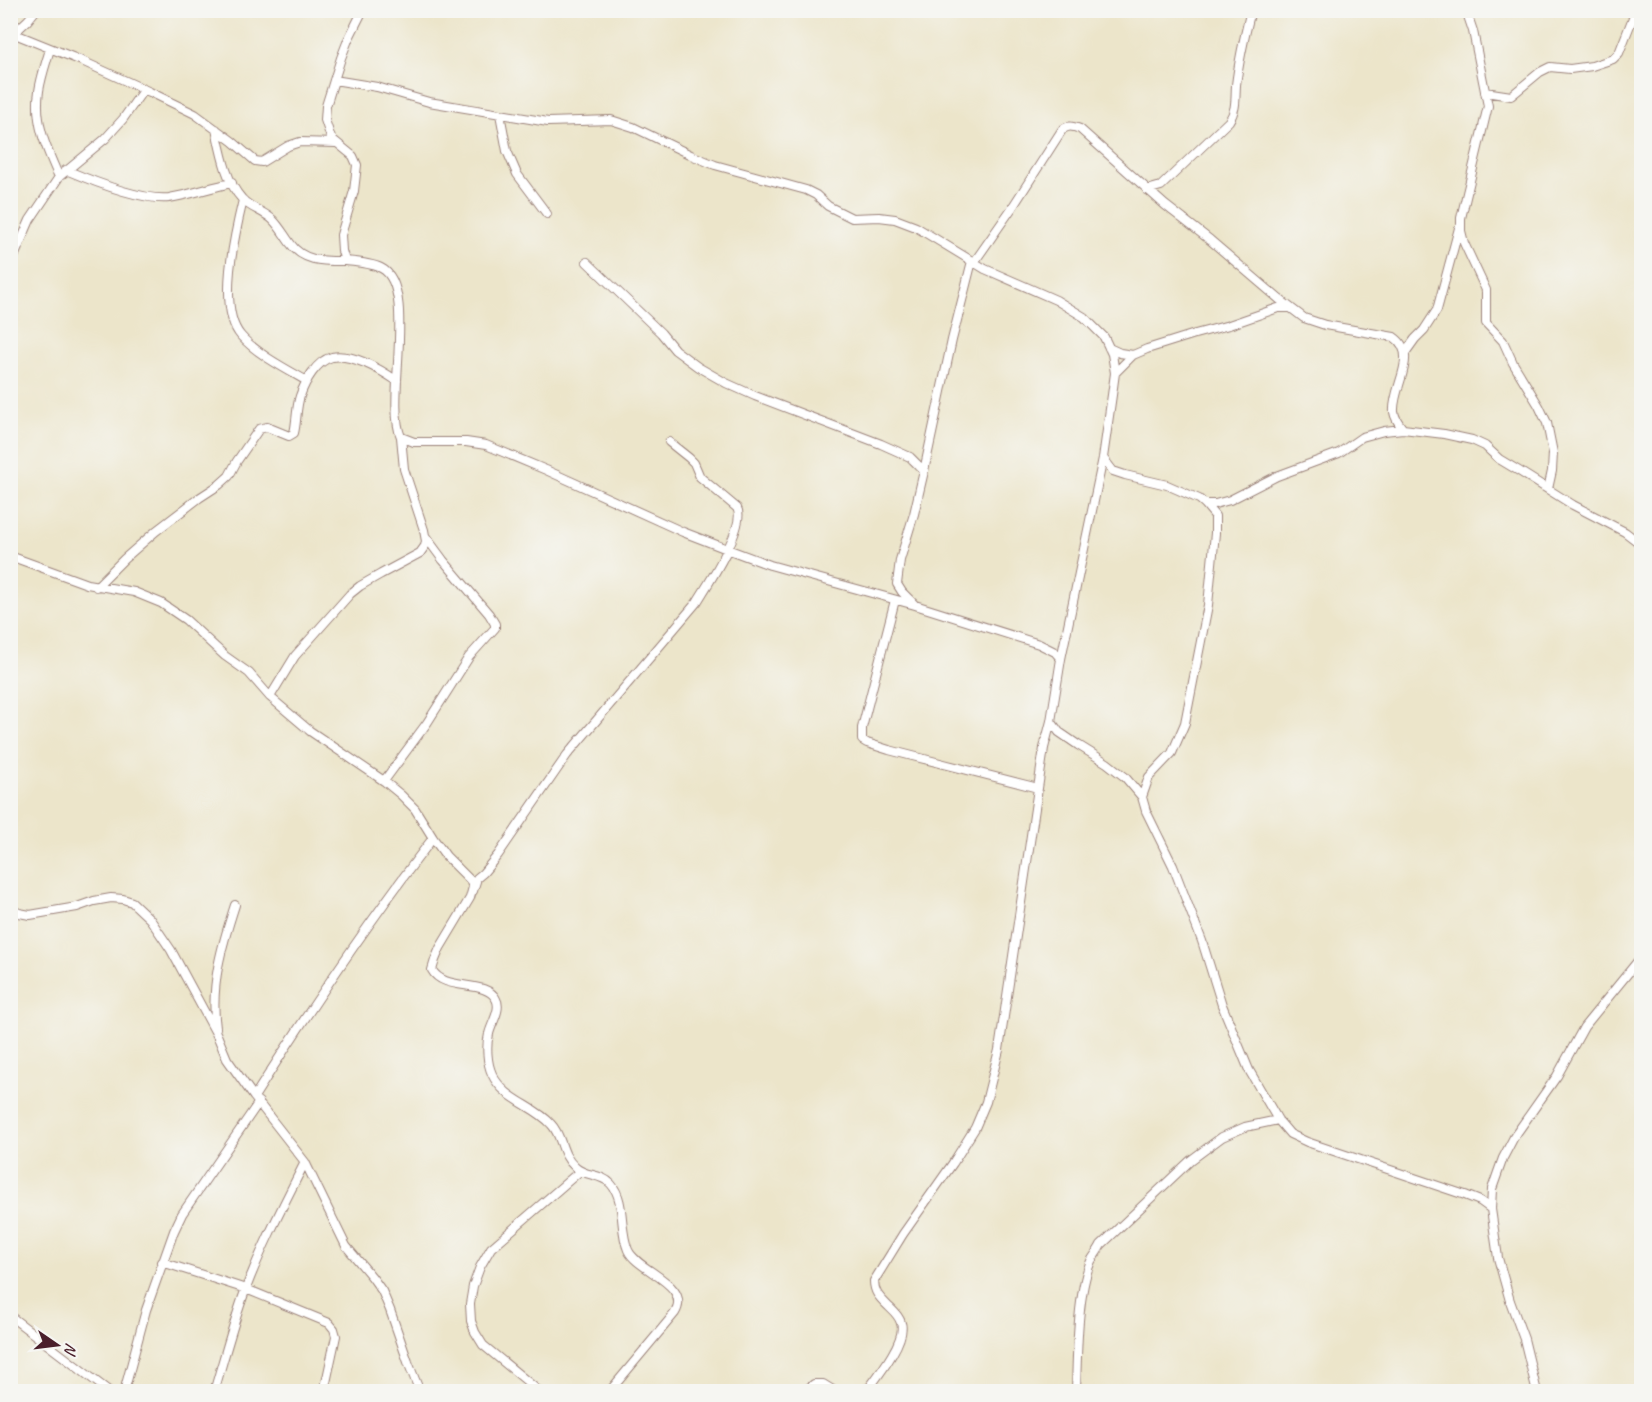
<svg xmlns="http://www.w3.org/2000/svg" width="1652" height="1402" font-family="Caveat,sans-serif">
<rect width="100%" height="100%" fill="#f6f6f2"/>
<filter id="ink" filterUnits="userSpaceOnUse"><feTurbulence type="fractalNoise" baseFrequency=".0167" numOctaves="2"/><feDisplacementMap in="SourceGraphic" scale="12" xChannelSelector="R" yChannelSelector="G"/><feConvolveMatrix kernelMatrix="1 2 1 2 8 2 1 2 1" color-interpolation-filters="sRGB"/></filter>
<filter id="wash" filterUnits="userSpaceOnUse"><feTurbulence type="fractalNoise" baseFrequency=".008" numOctaves="4" result="noise"/><feDisplacementMap in="SourceGraphic" scale="24" xChannelSelector="R" yChannelSelector="G"/><feGaussianBlur stdDeviation="1.35" result="paint"/><feColorMatrix in="noise" values="0 0 0 0 0 0 0 0 0 0 0 0 0 0 0 0 0 1.4 0 .05"/><feComposite in="paint" operator="in"/></filter>
<g filter="url(#wash)">
<rect width="100%" height="100%" fill="#ece5ca"/>
</g>
<g filter="url(#ink)">
<g fill="none" stroke-linecap="round" stroke-linejoin="round">
<defs>
<path id="minor" d="M 363,10 L 348,40 L 341,58 L 326,106 L 325,120 L 331,138 L 353,156 L 357,165 L 354,191 L 341,235 L 342,251 L 345,261 C 356,262 371,263 381,268 C 418,286 385,401 401,437 L 414,442 L 466,442 L 486,445 L 546,470 L 683,532 L 727,549 L 770,565 L 915,605 L 1039,644 L 1055,652 L 1061,659 L 1051,721 L 1059,732 L 1078,745 L 1107,763 L 1125,777 L 1142,797 L 1146,811 L 1173,866 L 1202,941 L 1222,1005 L 1249,1070 L 1278,1120 L 1290,1134 L 1307,1142 L 1465,1195 L 1480,1201 L 1491,1209
M 1466,10 L 1473,31 L 1488,106 L 1461,218 L 1461,231 L 1464,243 L 1486,290 L 1486,323 L 1503,341 L 1513,363 L 1539,406 L 1547,423 L 1553,453 L 1552,471 L 1548,489
M 15,34 L 82,61 L 150,92 L 195,114 L 232,141 L 255,161 L 262,162 L 288,146 L 300,142 L 336,143
M 12,35 L 28,20 L 36,10
M 50,49 C 46,63 41,77 39,91 C 34,122 47,150 59,177
M 334,80 L 377,87 L 429,102 L 548,122 L 611,120 L 633,127 L 691,155 L 715,165 L 806,190 L 816,195 L 828,206 L 852,218 L 879,217 L 895,219 L 916,227 L 985,269 L 1056,300 L 1084,317 L 1104,337 L 1112,354 L 1115,373 L 1112,395 L 1103,458 L 1061,659
M 1485,92 L 1511,96 L 1540,72 L 1550,67 L 1570,69 L 1592,66 L 1613,59 L 1619,53 L 1636,10
M 500,114 L 507,151 L 517,174 L 547,214
M 216,129 C 221,152 226,182 242,199 C 251,209 264,211 273,220 C 280,227 284,235 290,243 C 303,262 324,261 345,261
M 66,170 C 92,181 141,201 169,198 C 190,195 211,187 232,183
M 1147,190 L 1161,186 L 1229,121 C 1237,109 1235,98 1236,85 C 1239,60 1245,34 1251,10
M 243,200 C 235,233 217,309 241,336 C 257,354 286,369 307,381
M 975,261 L 1012,208 L 1062,130 C 1068,125 1072,126 1080,129 L 1165,205 L 1210,240 L 1279,299 L 1304,318 L 1325,325 L 1394,337 C 1420,355 1392,387 1394,412 C 1395,419 1399,424 1403,429
M 587,262 L 661,333 L 675,350 L 698,367 L 726,383 L 755,396 L 881,444 L 910,457 L 924,471
M 10,266 L 30,220 L 59,177 L 105,139 L 123,119 L 144,89
M 1109,348 L 1120,353 L 1133,355
M 1405,353 L 1415,339 L 1424,330 L 1437,310 L 1459,228
M 1115,373 L 1133,355 L 1147,349 L 1195,334 L 1229,325 L 1278,308 L 1290,308
M 1103,458 L 1113,471 L 1125,475 L 1167,485 L 1199,499 L 1205,504 L 1215,516 L 1215,533 L 1208,605 L 1185,723 L 1172,753 L 1149,777 L 1142,797
M 1205,504 L 1215,504 L 1230,500 L 1277,476 L 1339,453 L 1362,437 L 1384,431 L 1403,429 L 1444,434 L 1472,440 L 1485,446 L 1499,459 L 1519,471 L 1573,505 L 1625,532 L 1642,545
M 10,556 L 87,584 L 134,592 L 161,603 L 186,620 L 225,656 L 249,673 L 270,697 L 310,731 L 384,781 L 401,795 L 415,809 L 433,838 L 446,856 L 470,880 L 473,887 L 470,898 L 440,948 L 435,960 L 432,970 C 444,992 486,979 496,999 C 502,1009 491,1024 489,1034 C 486,1046 487,1063 492,1074 C 504,1100 534,1105 551,1124 C 563,1136 560,1154 575,1167 C 585,1177 601,1173 611,1184 C 626,1201 619,1230 628,1250 C 637,1271 692,1284 675,1313 L 609,1392
M 96,587 L 124,559 L 156,531 L 199,498 L 219,485 L 229,476 L 237,461 L 259,429 L 267,427 L 289,436 L 294,433 C 297,421 296,408 300,396 C 305,382 316,361 332,357 C 352,353 381,370 397,381
M 895,600 L 862,728 L 862,740 L 867,743 L 889,750 L 1038,788
M 914,604 L 902,592 L 897,584 L 900,560 L 914,514 L 924,471 L 952,340 L 972,261
M 270,697 L 295,656 L 350,594 L 360,586 L 381,574 L 420,553 L 425,546 L 426,541 L 424,530 L 404,469 L 401,437
M 384,781 L 427,723 L 469,657 L 495,628 L 495,624 L 489,614 L 443,560 L 426,537
M 473,891 L 477,878 L 483,873 L 498,855 L 567,755 L 697,602 C 707,586 747,525 737,508 L 700,477 L 694,463 L 689,458 L 669,442
M 10,908 L 19,913 L 30,915 L 77,907 L 94,901 L 111,898 L 123,899 L 132,902 L 150,919 L 171,950 L 217,1035 L 227,1059 L 254,1097 L 305,1162 L 346,1246 L 372,1277 L 382,1291 L 390,1310 L 408,1362 L 420,1392
M 216,1028 C 210,985 222,945 235,905
M 254,1097 C 310,1009 369,921 433,838
M 162,1262 L 246,1289 L 329,1323 L 334,1329 L 336,1336 L 324,1392
M 10,1316 L 110,1392
M 124,1392 L 146,1310 L 174,1231 L 182,1214 L 259,1102
M 214,1392 C 224,1358 233,1324 245,1291 C 262,1246 284,1204 305,1162
M 324,1392 L 328,1390 L 338,1392
M 540,1392 L 483,1345 L 475,1332 L 471,1321 L 470,1304 L 473,1286 L 480,1267 L 491,1248 L 580,1171
M 804,1392 L 814,1384 L 823,1384 L 836,1392
M 866,1392 C 877,1377 907,1340 901,1323 C 899,1315 892,1310 887,1305 C 879,1297 874,1292 874,1281 L 903,1234 L 953,1163 L 975,1128 L 986,1102 L 999,1050 L 1044,748 L 1051,721
M 1076,1392 C 1077,1356 1077,1293 1091,1261 C 1094,1256 1098,1251 1101,1245 L 1191,1160 L 1222,1137 L 1245,1127 L 1278,1120
M 1537,1392 L 1524,1339 L 1510,1301 L 1498,1258 L 1491,1209 L 1492,1189 L 1503,1158 L 1514,1137 L 1557,1076 L 1584,1027 L 1642,956"/>
</defs>
<use href="#minor" stroke="#9b827a" stroke-width="10"/>
<use href="#minor" stroke="#fff" stroke-width="8"/>
</g>
</g>
<rect width="1652" height="1402" fill="none" stroke="#f6f6f2" stroke-width="36"/>
<g transform="translate(57 1345) rotate(104)" stroke="#f6f6f2" stroke-width="4.5" paint-order="stroke">
<path d="M0-4.5L10 22L0 15L-10 22Z" fill="#4a1f2b"/>
<text y="-9" font-size="16" font-weight="bold" text-anchor="middle" fill="#4a1f2b">N</text>
</g>
</svg>
